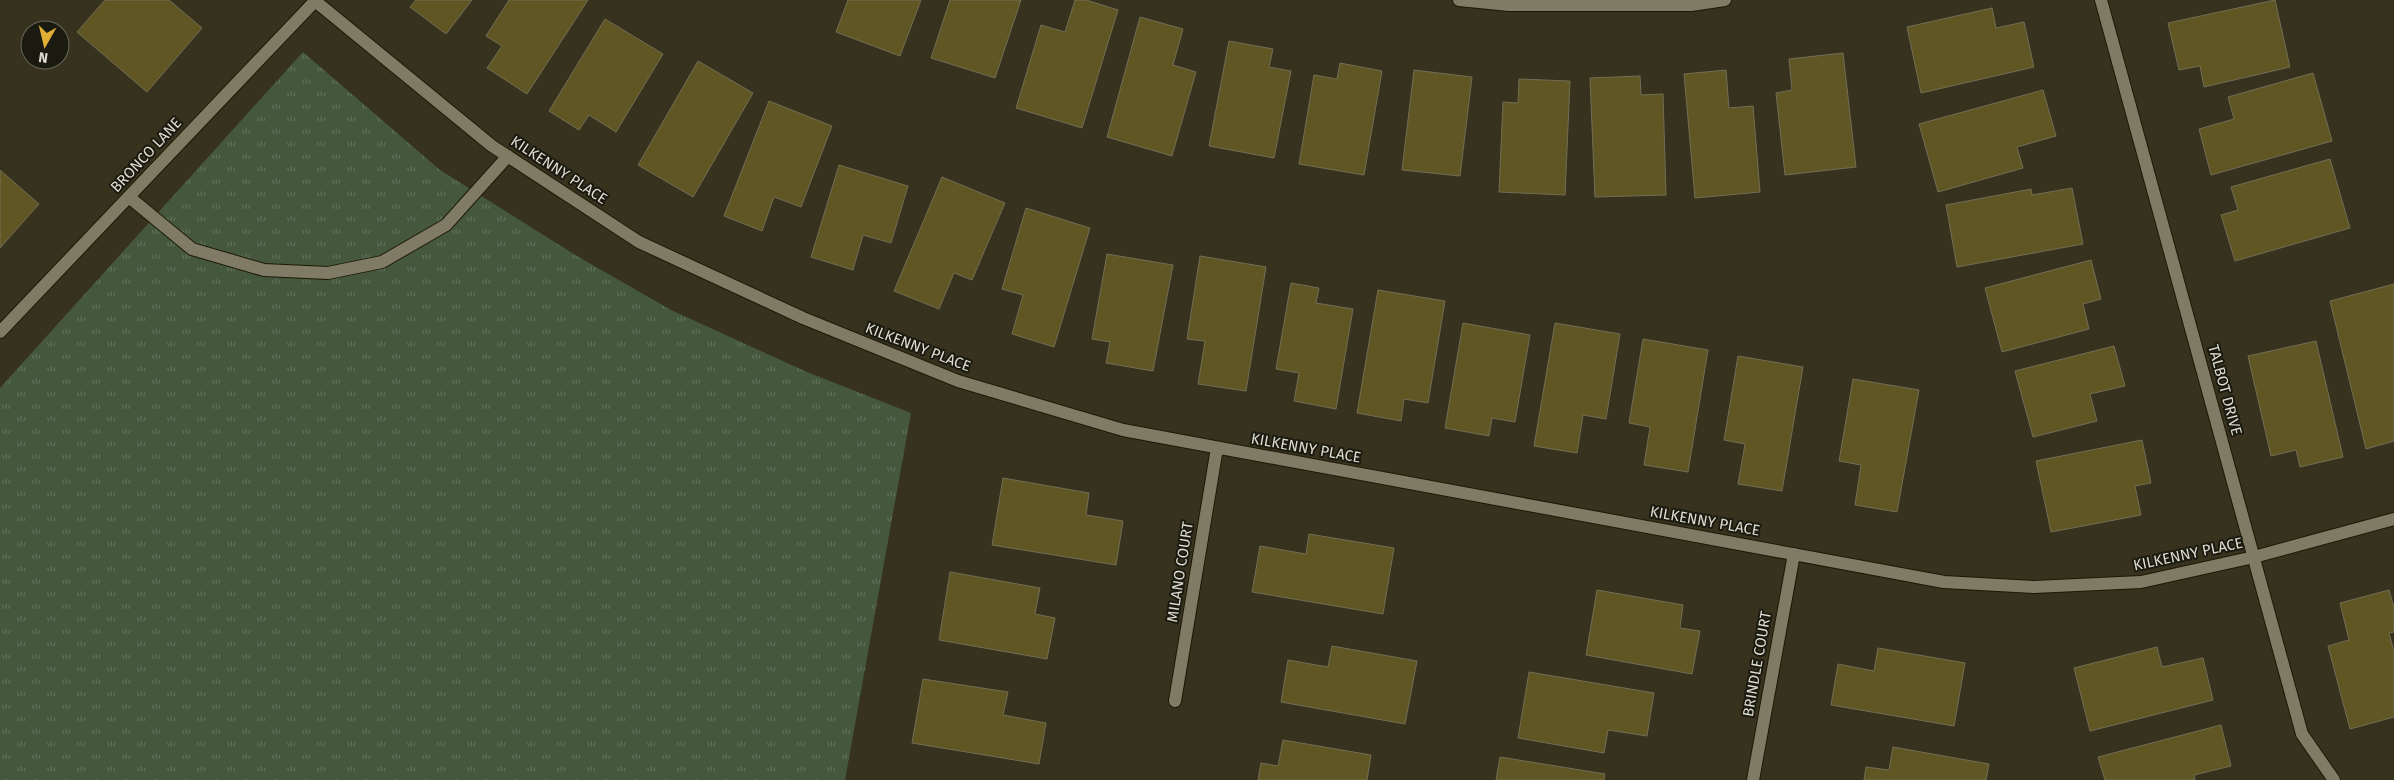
<svg xmlns="http://www.w3.org/2000/svg" width="2394" height="780" font-family="'Fira Sans',sans-serif">
<defs>
<pattern id="park-tufts" width="24" height="20" patternUnits="userSpaceOnUse" patternTransform="scale(1.25)"><rect width="24" height="20" fill="#45583e"/><path d="M3 7l-1-3M5 7V3M7 7l1-3M15 17l-1-3M17 17v-4M19 17l1-3" fill="none" stroke="#5f7059"/></pattern>
</defs>
<rect width="100%" height="100%" fill="#36321d"/>
<path fill="url(#park-tufts)" d="M 303,52 L 440,170 L 577,256 L 671,310 L 807,372 L 911,413 L 845,780 L 0,780 L 0,388 Z"/>
<path fill="#605623" stroke="#726e57" d="M 105,0 L 169,0 L 202,28 L 147,92 L 77,32 Z
M 416,0 L 472,0 L 446,34 L 410,7 Z
M 509,0 L 588,0 L 527,94 L 487,68 L 502,46 L 486,36 Z
M 848,0 L 921,0 L 900,56 L 836,32 Z
M 950,0 L 1021,0 L 995,78 L 931,58 Z
M 1075,0 L 1086,0 L 1118,10 L 1082,128 L 1016,108 L 1041,25 L 1065,32 Z
M 2275,0 L 2290,67 L 2204,87 L 2200,66 L 2179,70 L 2168,23 Z
M 1992,8 L 1996,28 L 2024,22 L 2034,67 L 1921,93 L 1907,27 Z
M 1140,17 L 1183,29 L 1173,65 L 1196,72 L 1172,156 L 1107,137 Z
M 605,19 L 663,54 L 616,132 L 589,115 L 579,130 L 549,111 Z
M 1229,41 L 1273,49 L 1269,67 L 1291,71 L 1274,158 L 1209,146 Z
M 1843,53 L 1856,167 L 1785,175 L 1776,93 L 1792,90 L 1789,59 Z
M 698,61 L 753,93 L 693,197 L 638,165 Z
M 1340,63 L 1382,71 L 1364,175 L 1299,164 L 1314,75 L 1337,79 Z
M 1414,70 L 1472,77 L 1460,176 L 1402,170 Z
M 1726,70 L 1729,108 L 1753,106 L 1760,192 L 1695,198 L 1684,74 Z
M 2313,73 L 2332,141 L 2211,175 L 2199,129 L 2234,119 L 2228,97 Z
M 1640,76 L 1641,95 L 1663,94 L 1666,195 L 1595,197 L 1590,78 Z
M 1519,79 L 1570,81 L 1565,195 L 1499,192 L 1503,102 L 1518,103 Z
M 2043,90 L 2056,136 L 2017,147 L 2023,168 L 1938,192 L 1919,124 Z
M 769,101 L 832,126 L 801,207 L 774,197 L 762,231 L 724,216 Z
M 2330,159 L 2350,228 L 2235,261 L 2221,215 L 2238,210 L 2231,187 Z
M 839,165 L 908,186 L 891,243 L 863,235 L 853,270 L 811,257 Z
M 0,170 L 39,204 L 0,248 Z
M 942,177 L 1005,203 L 972,280 L 954,273 L 939,309 L 894,291 Z
M 2072,188 L 2083,244 L 1957,267 L 1946,205 L 2031,189 L 2032,195 Z
M 1026,208 L 1090,228 L 1054,347 L 1012,334 L 1023,295 L 1002,289 Z
M 1107,254 L 1173,265 L 1153,371 L 1106,363 L 1110,342 L 1092,339 Z
M 1200,256 L 1266,267 L 1246,391 L 1198,384 L 1205,341 L 1187,339 Z
M 2091,260 L 2101,299 L 2083,304 L 2089,329 L 2002,352 L 1985,288 Z
M 1291,283 L 1319,288 L 1316,303 L 1353,309 L 1336,409 L 1294,401 L 1299,373 L 1276,369 Z
M 2394,284 L 2394,441 L 2366,449 L 2330,301 Z
M 1378,290 L 1445,301 L 1428,403 L 1404,399 L 1401,421 L 1357,413 Z
M 1463,323 L 1530,335 L 1515,422 L 1492,418 L 1489,436 L 1445,428 Z
M 1555,323 L 1620,334 L 1606,419 L 1583,415 L 1577,453 L 1534,446 Z
M 1643,339 L 1708,350 L 1688,472 L 1644,465 L 1650,427 L 1629,423 Z
M 2316,341 L 2343,457 L 2300,467 L 2296,450 L 2271,456 L 2248,356 Z
M 2114,346 L 2125,386 L 2090,394 L 2097,421 L 2033,437 L 2015,371 Z
M 1738,356 L 1803,367 L 1782,491 L 1738,484 L 1745,444 L 1724,440 Z
M 1853,379 L 1919,390 L 1897,512 L 1855,505 L 1861,465 L 1839,461 Z
M 2142,440 L 2151,483 L 2135,486 L 2141,515 L 2051,532 L 2036,461 Z
M 1003,478 L 1089,493 L 1086,515 L 1123,521 L 1116,565 L 992,545 Z
M 1309,534 L 1394,548 L 1383,614 L 1252,592 L 1260,546 L 1306,554 Z
M 950,572 L 1040,588 L 1035,614 L 1055,618 L 1047,659 L 939,640 Z
M 1597,590 L 1683,605 L 1680,628 L 1700,631 L 1692,674 L 1586,655 Z
M 2389,590 L 2394,608 L 2394,632 L 2389,633 L 2394,652 L 2394,717 L 2350,729 L 2328,646 L 2349,640 L 2340,603 Z
M 1332,646 L 1417,661 L 1405,724 L 1281,702 L 1288,660 L 1328,667 Z
M 2157,647 L 2162,667 L 2203,658 L 2213,700 L 2090,731 L 2074,668 Z
M 1878,648 L 1965,663 L 1954,726 L 1831,705 L 1838,664 L 1874,671 Z
M 1529,672 L 1654,693 L 1647,736 L 1608,730 L 1604,753 L 1518,738 Z
M 923,679 L 1008,692 L 1003,715 L 1046,723 L 1039,764 L 912,743 Z
M 2221,725 L 2231,766 L 2194,775 L 2195,780 L 2105,780 L 2098,757 Z
M 1283,740 L 1371,755 L 1367,780 L 1258,780 L 1261,763 L 1278,766 Z
M 1893,747 L 1989,764 L 1986,780 L 1864,780 L 1866,767 L 1889,770 Z
M 1500,757 L 1605,774 L 1604,780 L 1496,780 Z"/>
<g fill="none" stroke-linecap="round" stroke-linejoin="round">
<defs>
<path id="minor" d="M 314,0 L 492,146 L 639,242 L 803,318 L 958,381 L 1123,430 L 1944,582 L 2034,587 L 2141,582 L 2254,557 L 2394,519
M 1459,0 L 1509,5 L 1691,5 L 1725,0
M 2101,0 L 2302,734 L 2334,780
M 129,197 L 192,249 L 264,270 L 328,273 L 382,262 L 446,225 L 508,156
M 0,332 L 316,0
M 1175,701 L 1217,448
M 1753,780 L 1794,554"/>
</defs>
<use href="#minor" stroke="#1d1906" stroke-width="14"/>
<use href="#minor" stroke="#7f7b64" stroke-width="12"/>
</g>
<g text-anchor="middle" stroke-width="4" stroke-linejoin="round" paint-order="stroke">
<g font-size="15" fill="#dfddd1" stroke="#1b1a10">
<text transform="translate(146 155) rotate(-47)" y="5">BRONCO LANE</text>
<text transform="translate(559 170) rotate(33)" y="5">KILKENNY PLACE</text>
<text transform="translate(918 347) rotate(21)" y="5">KILKENNY PLACE</text>
<text transform="translate(2225 390) rotate(75)" y="5">TALBOT DRIVE</text>
<text transform="translate(1306 448) rotate(10)" y="5">KILKENNY PLACE</text>
<text transform="translate(1705 521) rotate(10)" y="5">KILKENNY PLACE</text>
<text transform="translate(2188 554) rotate(-12)" y="5">KILKENNY PLACE</text>
<text transform="translate(1180 572) rotate(-81)" y="5">MILANO COURT</text>
<text transform="translate(1757 664) rotate(-80)" y="5">BRINDLE COURT</text>
</g>
</g>
<g transform="translate(45 45) rotate(188)"><circle r="24" fill="#1b1a10" stroke="#69685d"/>
<path d="M0-4L9 19L0 12L-9 19Z" fill="#e1af34"/>
<text y="-8" font-size="14" font-weight="bold" text-anchor="middle" fill="#dfddd1">N</text>
</g>
</svg>
